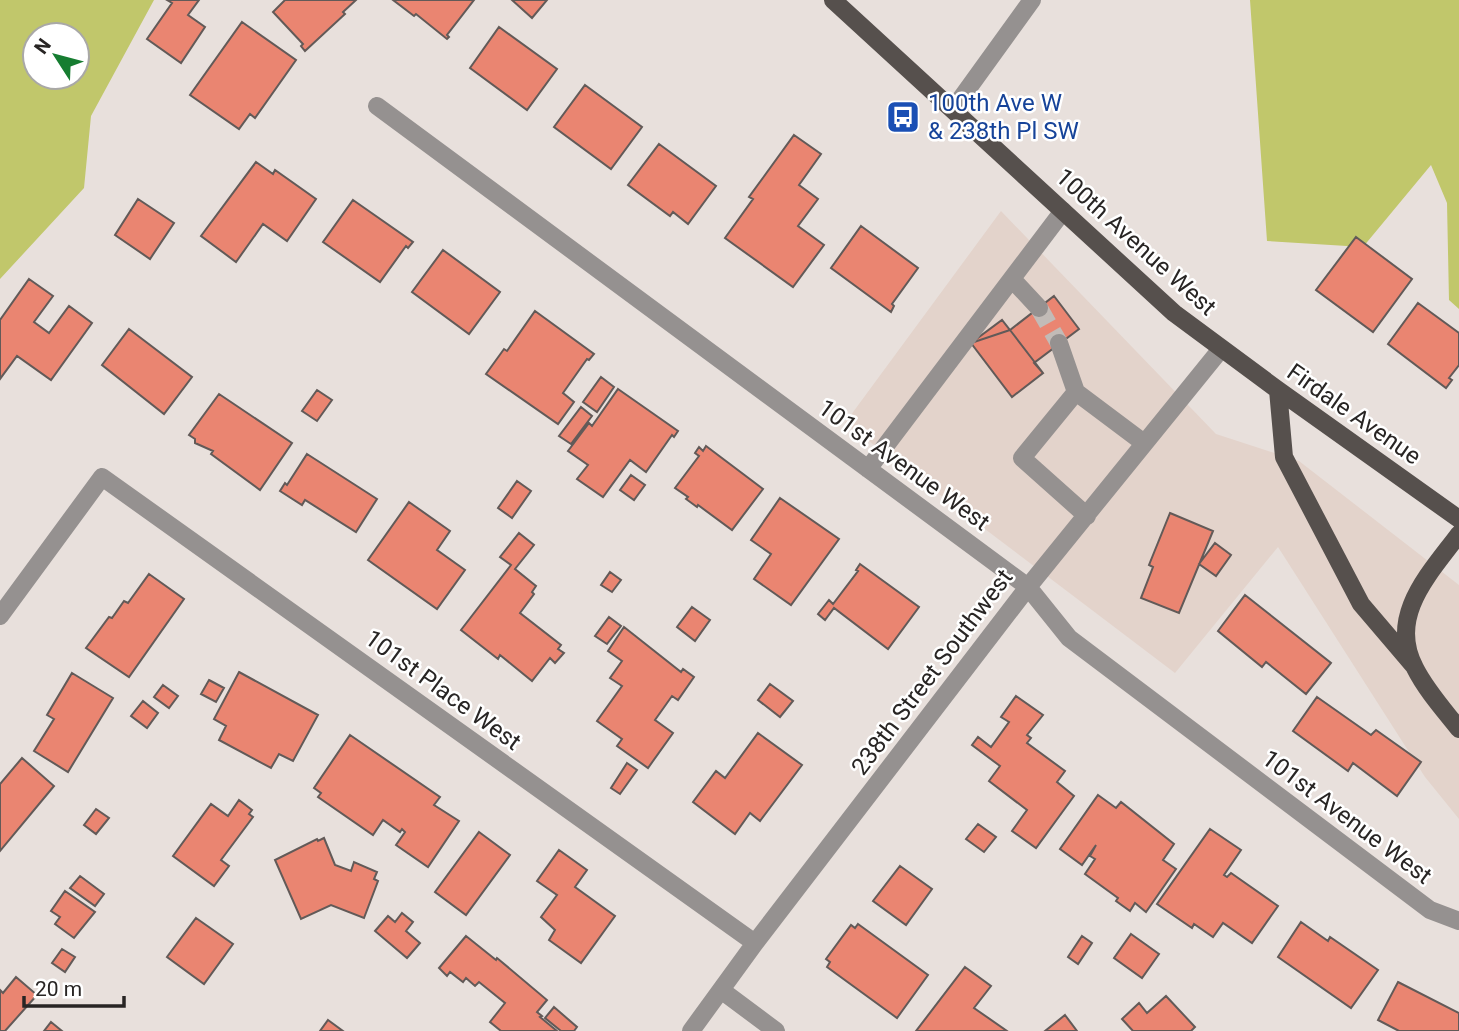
<svg xmlns="http://www.w3.org/2000/svg" width="1459" height="1031" font-family="Roboto,sans-serif">
<rect width="100%" height="100%" fill="#e8e0dc"/>
<path fill="#e3d3cb" d="M 1001,211 L 1216,434 L 1299,461 L 1459,585 L 1459,819 L 1425,777 L 1278,547 L 1175,673 L 845,423 Z"/>
<path fill="#c1c76b" fill-rule="evenodd" d="M 0,0 L 154,0 L 91,116 L 84,188 L 0,279 ZM 77,35 L 77,77 L 35,77 L 35,35 Z
M 1250,0 L 1459,0 L 1459,309 L 1449,300 L 1447,203 L 1431,165 L 1363,247 L 1267,241 Z"/>
<path fill="#ea8571" stroke="#625a58" stroke-width="2" d="M 167,0 L 199,0 L 188,15 L 205,27 L 181,63 L 147,39 L 172,3 Z
M 285,0 L 356,0 L 343,12 L 345,14 L 305,51 L 301,46 L 303,44 L 273,12 Z
M 393,0 L 474,0 L 447,35 L 449,37 L 447,39 L 416,14 L 414,16 Z
M 512,0 L 547,0 L 532,18 Z
M 242,22 L 296,60 L 255,118 L 250,114 L 239,129 L 190,95 Z
M 499,27 L 557,69 L 527,110 L 470,68 Z
M 585,85 L 642,127 L 611,169 L 554,127 Z
M 794,135 L 821,154 L 799,185 L 818,199 L 798,226 L 824,245 L 793,287 L 725,238 L 753,199 L 749,197 Z
M 659,144 L 716,186 L 688,224 L 673,212 L 670,216 L 628,185 Z
M 256,162 L 273,174 L 275,170 L 316,199 L 287,241 L 263,224 L 236,262 L 201,236 Z
M 138,199 L 174,223 L 150,259 L 115,235 Z
M 353,200 L 413,242 L 408,248 L 406,246 L 380,282 L 323,242 Z
M 861,226 L 918,268 L 892,304 L 894,306 L 891,312 L 831,268 Z
M 1356,237 L 1412,279 L 1373,332 L 1316,290 Z
M 443,250 L 500,292 L 469,334 L 412,292 Z
M 29,279 L 53,296 L 34,322 L 49,333 L 69,306 L 92,323 L 51,380 L 17,356 L 0,379 L 0,320 Z
M 1054,296 L 1079,329 L 1034,363 L 1043,373 L 1012,397 L 971,343 L 1002,320 L 1010,330 Z
M 1418,303 L 1459,333 L 1459,365 L 1449,378 L 1452,380 L 1446,388 L 1388,344 Z
M 535,311 L 594,354 L 589,360 L 587,359 L 563,393 L 574,402 L 558,424 L 486,374 L 504,349 L 507,351 Z
M 129,329 L 192,377 L 164,414 L 102,365 Z
M 1010,330 L 1043,373 L 1012,397 L 971,343 Z
M 601,377 L 614,387 L 597,412 L 583,402 Z
M 618,389 L 678,431 L 674,437 L 672,435 L 646,472 L 630,460 L 603,497 L 577,479 L 588,465 L 568,451 L 589,423 L 592,426 Z
M 317,390 L 332,400 L 317,421 L 302,411 Z
M 219,394 L 292,443 L 260,490 L 211,454 L 213,451 L 195,443 L 195,439 L 189,435 Z
M 581,407 L 592,416 L 571,444 L 559,436 Z
M 706,446 L 763,489 L 732,530 L 698,505 L 697,507 L 686,499 L 688,497 L 675,488 L 699,456 L 695,453 L 699,447 L 703,451 Z
M 307,454 L 377,499 L 356,532 L 305,500 L 302,505 L 280,491 L 285,483 L 287,485 Z
M 631,475 L 645,485 L 634,500 L 620,490 Z
M 517,481 L 531,491 L 512,518 L 498,508 Z
M 780,498 L 839,539 L 791,605 L 754,579 L 771,554 L 751,540 Z
M 409,502 L 450,531 L 437,550 L 465,570 L 437,609 L 368,560 Z
M 1170,513 L 1213,531 L 1179,613 L 1141,598 L 1153,567 L 1149,565 Z
M 519,533 L 534,545 L 515,569 L 536,586 L 532,592 L 534,594 L 520,613 L 561,645 L 558,649 L 564,653 L 555,663 L 550,658 L 532,681 L 500,655 L 498,659 L 461,630 L 511,565 L 500,557 Z
M 1215,543 L 1231,555 L 1216,576 L 1199,564 Z
M 860,564 L 919,607 L 888,649 L 834,608 L 825,620 L 818,614 L 829,600 L 833,604 L 858,571 L 856,570 Z
M 610,572 L 621,580 L 612,592 L 601,585 Z
M 149,574 L 184,599 L 129,677 L 86,648 L 109,617 L 112,618 L 124,601 L 128,603 Z
M 1245,595 L 1331,663 L 1306,694 L 1266,662 L 1262,667 L 1218,631 Z
M 692,607 L 710,620 L 695,641 L 677,627 Z
M 609,617 L 621,626 L 607,644 L 595,636 Z
M 624,627 L 681,672 L 683,669 L 694,677 L 678,700 L 672,696 L 655,720 L 673,733 L 648,768 L 617,746 L 622,739 L 597,721 L 622,686 L 610,678 L 622,661 L 608,651 Z
M 239,672 L 318,715 L 293,761 L 279,754 L 271,768 L 219,740 L 226,726 L 214,719 Z
M 72,673 L 113,698 L 68,772 L 34,751 L 54,719 L 47,715 Z
M 209,680 L 224,688 L 216,702 L 201,694 Z
M 770,684 L 793,701 L 780,717 L 758,700 Z
M 163,685 L 178,696 L 169,708 L 154,697 Z
M 1016,696 L 1043,715 L 1027,735 L 1031,738 L 1027,743 L 1065,771 L 1057,782 L 1074,796 L 1036,848 L 1012,831 L 1027,810 L 989,781 L 1000,766 L 972,745 L 978,737 L 991,747 L 1009,722 L 1001,717 Z
M 1317,697 L 1371,735 L 1376,730 L 1421,762 L 1397,796 L 1353,763 L 1348,771 L 1293,731 Z
M 143,701 L 158,713 L 147,728 L 131,716 Z
M 758,733 L 802,765 L 760,821 L 750,813 L 735,834 L 693,802 L 716,771 L 725,778 Z
M 350,735 L 440,797 L 434,805 L 459,821 L 428,867 L 396,845 L 405,832 L 402,829 L 400,832 L 383,820 L 373,835 L 318,797 L 321,793 L 314,788 Z
M 22,758 L 54,786 L 0,851 L 0,784 Z
M 627,763 L 637,770 L 620,794 L 611,788 Z
M 1098,795 L 1116,808 L 1121,802 L 1174,844 L 1163,860 L 1176,869 L 1146,912 L 1135,903 L 1130,911 L 1116,901 L 1118,898 L 1085,874 L 1095,859 L 1090,856 L 1096,845 L 1082,865 L 1060,849 Z
M 239,800 L 252,810 L 249,814 L 253,817 L 221,860 L 229,866 L 214,886 L 173,856 L 211,804 L 228,816 Z
M 96,809 L 109,818 L 96,834 L 84,825 Z
M 978,824 L 996,837 L 984,852 L 966,839 Z
M 1210,829 L 1241,850 L 1224,875 L 1227,877 L 1231,873 L 1278,906 L 1252,943 L 1223,923 L 1213,937 L 1194,924 L 1192,928 L 1157,904 Z
M 479,832 L 510,855 L 466,915 L 435,892 Z
M 324,838 L 335,865 L 351,871 L 354,862 L 377,872 L 374,879 L 378,881 L 364,918 L 331,905 L 301,919 L 275,860 L 317,839 L 318,841 Z
M 559,850 L 587,870 L 575,887 L 615,916 L 581,963 L 549,940 L 555,930 L 541,917 L 557,895 L 537,881 Z
M 900,866 L 932,889 L 906,925 L 873,901 Z
M 80,876 L 104,894 L 95,906 L 70,888 Z
M 65,891 L 95,912 L 74,938 L 55,924 L 60,917 L 51,911 Z
M 402,913 L 413,922 L 406,931 L 420,943 L 407,958 L 375,931 L 388,916 L 395,922 Z
M 196,918 L 233,944 L 204,984 L 167,957 Z
M 1301,922 L 1328,941 L 1330,937 L 1378,970 L 1351,1008 L 1278,957 Z
M 858,924 L 928,975 L 897,1018 L 827,967 L 830,962 L 826,959 L 851,925 L 855,928 Z
M 1131,934 L 1159,954 L 1142,978 L 1114,958 Z
M 466,936 L 496,960 L 497,958 L 547,1000 L 537,1012 L 542,1016 L 540,1017 L 557,1031 L 501,1031 L 490,1022 L 505,1003 L 479,982 L 475,986 L 466,978 L 463,982 L 450,972 L 447,976 L 439,968 Z
M 1082,936 L 1092,943 L 1078,964 L 1068,957 Z
M 62,949 L 75,957 L 65,972 L 52,963 Z
M 965,967 L 991,986 L 974,1008 L 1007,1031 L 916,1031 Z
M 16,977 L 37,995 L 5,1031 L 0,1031 L 0,990 L 3,993 Z
M 1398,982 L 1459,1013 L 1459,1031 L 1399,1031 L 1378,1020 Z
M 1166,996 L 1195,1027 L 1191,1031 L 1133,1031 L 1122,1019 L 1139,1003 L 1147,1013 Z
M 554,1007 L 577,1027 L 574,1031 L 561,1031 L 545,1018 Z
M 1065,1015 L 1077,1031 L 1045,1031 Z
M 328,1020 L 343,1031 L 320,1031 Z
M 51,1022 L 62,1031 L 44,1031 Z"/>
<g fill="none" stroke-linecap="round" stroke-linejoin="round">
<path stroke="#c2bbb7" stroke-width="18" stroke-dasharray="18 9" stroke-linecap="butt" d="M 1039,308 L 1059,343"/>
<path stroke="#959190" stroke-width="18" d="M 377,106 L 1028,587 L 1069,638 L 1430,910 L 1459,921
M 954,108 L 1032,0
M 1012,279 L 1039,308
M 1059,343 L 1076,392
M 868,469 L 1063,211
M 1087,516 L 1022,458 L 1076,392 L 1144,443
M 0,616 L 102,477 L 755,943
M 721,990 L 776,1031
M 691,1031 L 755,943 L 1028,587 L 1221,349"/>
<path stroke="#56504d" stroke-width="18" d="M 833,0 L 1174,313 L 1278,390 L 1459,519
M 1278,390 L 1284,457 L 1361,604 L 1413,665
M 1459,534 C 1430,573 1387,616 1415,668 C 1426,690 1444,710 1459,729"/>
</g>
<defs>
<symbol id="bus-square" viewBox="-11 -11 22 22"><rect x="-9" y="-9" width="18" height="18" rx="4" fill="#1a4fb4" stroke="#fff"/><path d="M-5-6H5V4H4V6H2V4H-2V6H-4V4H-5ZM-3.5-4V0h7V-4ZM-3.5 1.2v1.5H-2V1.2ZM2 1.2v1.5H3.5V1.2Z" fill="#fff"/></symbol>
</defs>
<g fill-rule="evenodd">
<use href="#bus-square" x="884" y="98" width="38" height="38"/>
</g>
<g text-anchor="middle" stroke-width="5" stroke-linejoin="round" paint-order="stroke">
<g font-size="24" fill="#164399" stroke="#fff" text-anchor="start">
<text x="928" y="111">100th Ave W<tspan x="928" dy="28">&amp; 238th Pl SW</tspan></text>
</g>
<g font-size="24" fill="#282524" stroke="#fff">
<text transform="translate(1136 242) rotate(42)" y="8">100th Avenue West</text>
<text transform="translate(1354 414) rotate(35)" y="8">Firdale Avenue</text>
<text transform="translate(904 465) rotate(36)" y="8">101st Avenue West</text>
<text transform="translate(932 672) rotate(-53)" y="8">238th Street Southwest</text>
<text transform="translate(443 690) rotate(36)" y="8">101st Place West</text>
<text transform="translate(1347 817) rotate(37)" y="8">101st Avenue West</text>
</g>
</g>
<g transform="translate(56 56) rotate(306)"><circle r="33" fill="#ffffff" stroke="#a9a8a7" stroke-width="2"/>
<path d="M0-5L12 26L0 18L-12 26Z" fill="#167d31"/>
<text y="-10" font-size="19" font-weight="bold" text-anchor="middle" fill="#282524">N</text>
</g>
<path d="M24 996v10h100v-10" fill="none" stroke="#282524" stroke-width="3.5"/>
<text x="35" y="996" font-size="21" fill="#282524" stroke="#ffffff" stroke-width="5" paint-order="stroke">20 m</text>
</svg>
